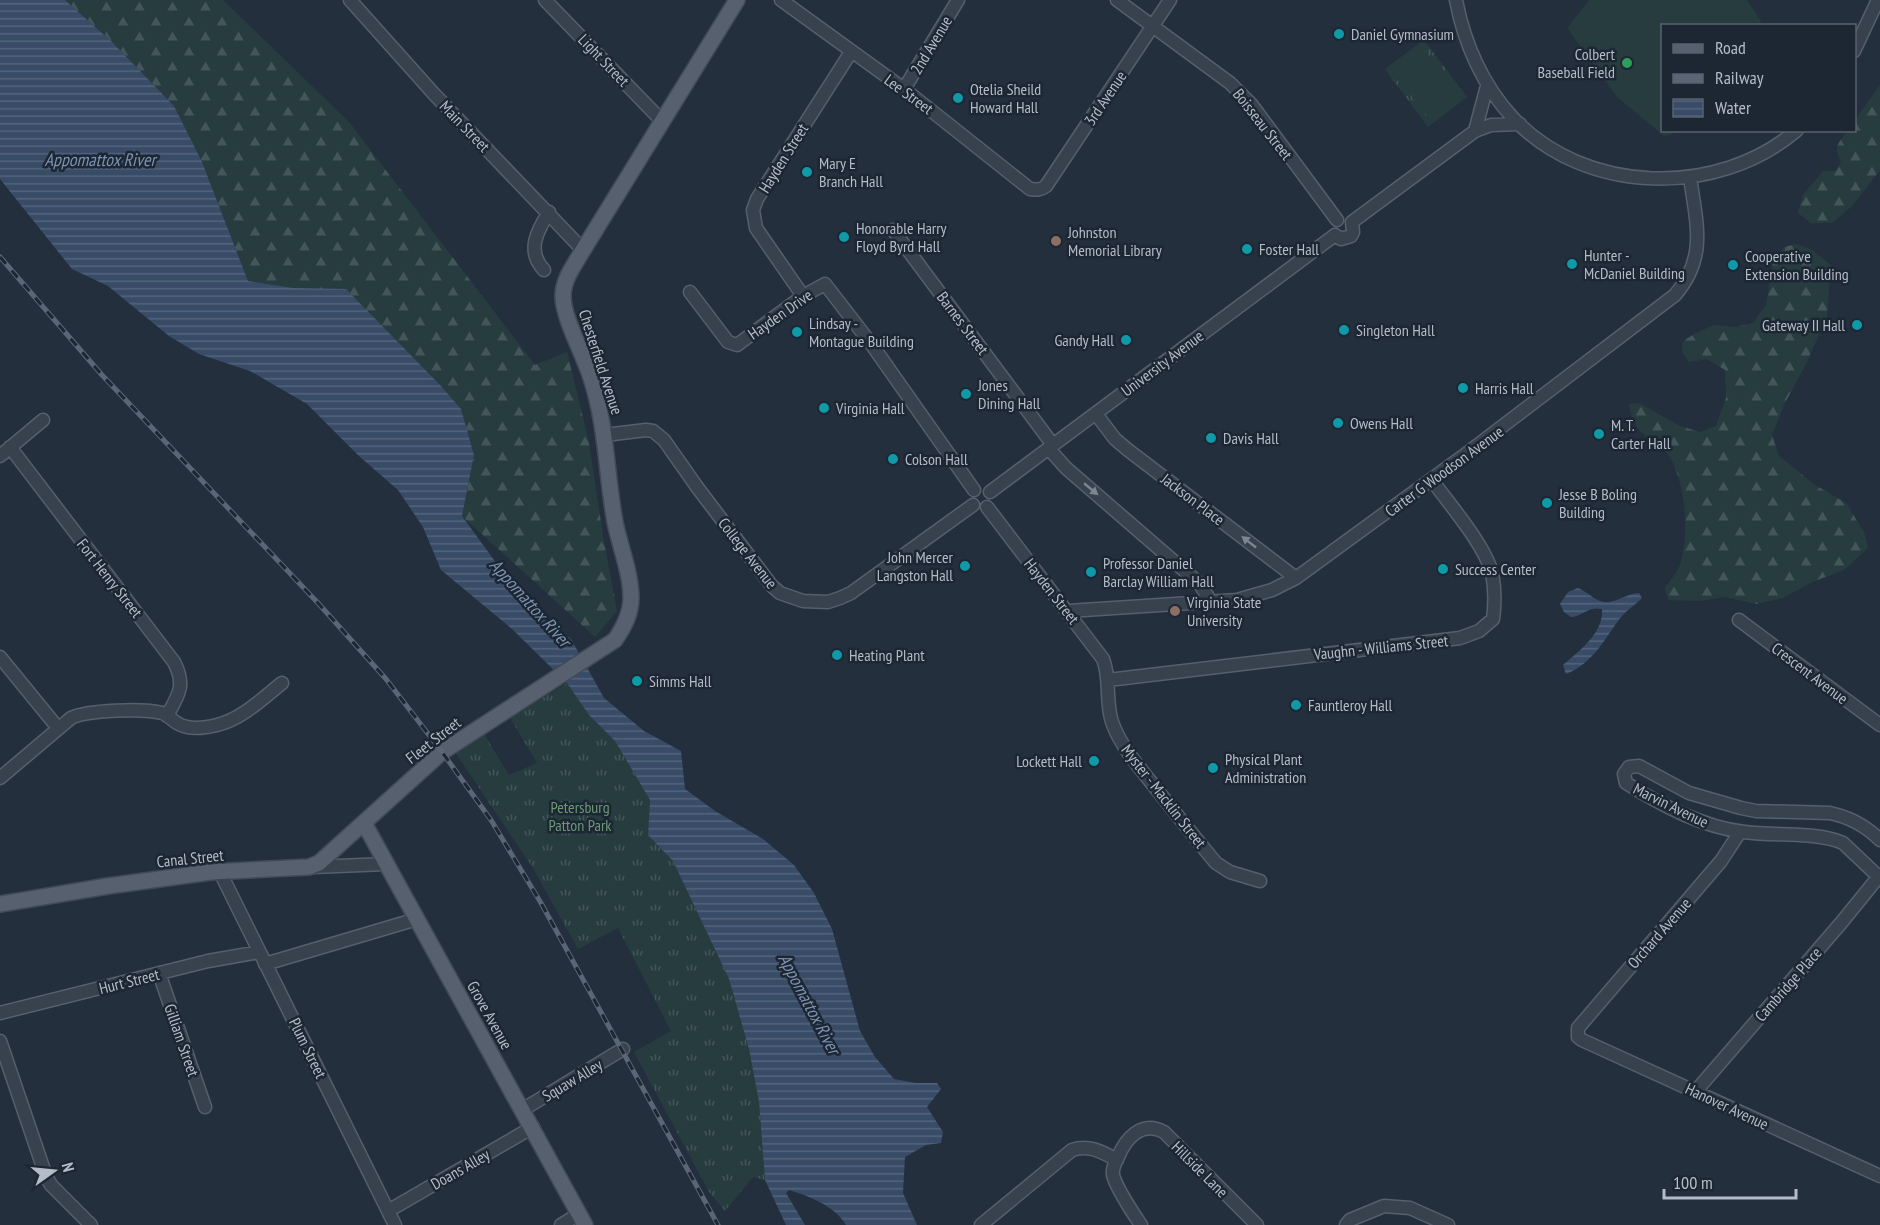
<svg xmlns="http://www.w3.org/2000/svg" width="1880" height="1225" font-family="'PT Sans Narrow',sans-serif">
<defs>
<pattern id="grass-tufts" width="24" height="20" patternUnits="userSpaceOnUse" patternTransform="scale(1.5)"><rect width="24" height="20" fill="#263c3f"/><path d="M3 7l-1-3M5 7V3M7 7l1-3M15 17l-1-3M17 17v-4M19 17l1-3" fill="none" stroke="#435659"/></pattern>
<pattern id="forest-firs" width="22" height="20" patternUnits="userSpaceOnUse" patternTransform="scale(1.5)"><rect width="22" height="20" fill="#263c3f"/><path d="M5 1l3.5 6h-7zM16 11l3.5 6h-7z" fill="#435659"/></pattern>
<pattern id="water-rules" width="6" height="5" patternUnits="userSpaceOnUse" patternTransform="scale(1.5)"><rect width="6" height="5" fill="#394c67"/><path d="M0 2.5h6" fill="none" stroke="#53647b"/></pattern>
</defs>
<rect width="100%" height="100%" fill="#242f3e"/>
<path fill="url(#grass-tufts)" d="M 1424,40 L 1467,97 L 1428,127 L 1385,69 Z
M 567,683 L 589,715 L 615,741 L 650,800 L 648,835 L 673,861 L 729,979 L 749,1049 L 759,1102 L 765,1180 L 753,1177 L 725,1211 L 709,1192 L 634,1052 L 671,1031 L 618,928 L 578,949 L 533,868 L 455,752 L 484,734 L 509,775 L 537,763 L 510,718 Z"/>
<path fill="url(#forest-firs)" d="M 65,0 L 223,0 L 349,122 L 535,365 L 567,352 L 589,442 L 603,536 L 617,611 L 595,637 L 462,516 L 474,455 L 461,409 L 441,386 L 294,288 L 248,281 L 202,162 L 174,106 L 113,43 Z
M 1880,85 L 1880,170 L 1852,206 L 1832,223 L 1811,223 L 1798,213 L 1803,195 L 1823,171 L 1836,171 L 1841,162 C 1833,147 1838,144 1847,131 L 1854,130 L 1855,120 Z
M 1796,244 L 1810,249 L 1831,265 L 1827,316 L 1807,362 L 1784,405 L 1772,435 L 1779,456 L 1815,485 L 1846,503 L 1864,532 L 1868,548 L 1844,570 L 1810,583 L 1783,598 L 1756,604 L 1725,597 L 1700,601 L 1668,600 L 1665,588 C 1670,581 1677,573 1680,565 C 1690,535 1686,479 1667,453 C 1664,448 1658,445 1653,442 C 1638,431 1632,422 1629,404 L 1639,403 L 1680,426 L 1700,432 L 1716,426 L 1726,398 L 1725,370 L 1707,359 L 1689,362 L 1682,352 L 1683,341 L 1696,333 L 1714,325 L 1735,327 L 1753,323 L 1766,305 L 1773,262 L 1784,247 Z"/>
<path fill="#263c3f" d="M 1589,0 L 1747,0 L 1761,21 L 1759,26 L 1662,26 L 1662,130 L 1682,131 L 1664,136 L 1617,97 L 1567,28 Z
M 1421,45 L 1433,62 L 1403,84 L 1391,68 Z
M 1435,64 L 1447,80 L 1417,103 L 1405,87 Z
M 1449,82 L 1462,99 L 1431,121 L 1419,105 Z"/>
<path fill="url(#water-rules)" d="M 0,0 L 65,0 L 113,43 L 174,106 L 202,162 L 248,281 L 294,288 L 346,289 L 441,386 L 461,409 L 474,455 L 462,516 L 529,608 L 571,639 L 604,698 L 644,731 L 681,751 L 685,789 L 715,811 L 763,839 L 794,865 L 814,893 L 832,929 L 860,1031 L 875,1057 L 894,1079 L 916,1083 L 937,1083 L 941,1089 L 927,1107 L 943,1132 L 941,1143 L 926,1145 L 905,1157 L 903,1193 L 917,1225 L 846,1225 C 835,1206 809,1196 789,1190 L 786,1193 L 805,1225 L 786,1225 L 765,1180 L 759,1102 L 749,1049 L 729,979 L 673,861 L 648,835 L 650,800 L 615,741 L 589,715 L 567,683 L 512,629 L 441,570 L 423,527 L 398,490 L 359,456 L 307,404 L 250,371 L 199,354 L 169,336 L 108,286 L 72,269 L 0,179 Z
M 1578,588 C 1586,591 1592,598 1600,601 C 1613,606 1626,593 1639,593 L 1642,598 C 1635,605 1627,610 1621,617 C 1605,638 1593,664 1566,674 L 1563,665 C 1579,651 1604,633 1602,609 C 1588,606 1583,616 1571,617 L 1564,612 L 1560,604 L 1568,592 Z"/>
<g fill="none" stroke-linecap="round" stroke-linejoin="round">
<defs>
<path id="minor" d="M 350,0 L 434,94 L 583,250
M 545,0 L 662,121
M 781,0 L 904,89 L 1030,189 C 1037,190 1041,190 1046,186 L 1170,0
M 1117,0 L 1230,83 L 1251,104 L 1337,220
M 1456,0 C 1464,43 1483,86 1513,118 C 1585,195 1718,198 1797,130
M 1854,51 L 1878,0
M 904,89 L 958,0
M 1475,131 L 1487,86
M 1352,222 L 1475,131 L 1491,125 L 1520,124
M 893,230 L 1053,445
M 1335,235 L 1341,239 L 1351,236 L 1353,232 L 1352,222
M 544,270 C 526,251 537,231 549,212
M 690,292 L 728,342 L 737,345 L 803,296 L 825,284 L 872,345 L 974,490
M 803,296 L 756,228 L 753,210 L 757,199 L 851,52
M 1096,414 L 1115,439 L 1128,450 L 1296,578
M 605,435 L 646,430 L 653,431 L 664,440 L 697,487 L 772,586 L 780,593 L 803,601 L 828,602 L 840,598 L 851,593 L 973,505
M 10,447 L 174,662 C 186,685 179,694 167,716
M 1049,449 L 1066,468 L 1200,584 L 1211,602
M 0,456 L 43,420
M 990,492 L 1335,235
M 987,507 L 1103,659 C 1111,679 1105,701 1112,722 C 1121,748 1142,770 1158,791 C 1177,815 1196,839 1216,863 L 1230,872 L 1260,881
M 1068,611 L 1237,600 L 1272,590 L 1296,578 L 1466,454 L 1675,295 C 1708,257 1696,222 1690,177
M 1739,620 L 1880,725
M 0,657 L 58,728
M 1108,680 L 1460,638 L 1479,631 L 1493,619 C 1495,604 1495,588 1492,573 C 1485,545 1449,504 1432,480
M 0,778 L 71,718 C 87,710 144,708 162,713 C 168,715 172,720 177,723 C 188,730 205,728 217,725 C 242,719 263,698 282,683
M 1740,832 L 1721,861 L 1578,1028 L 1578,1037 L 1582,1040 L 1880,1176
M 313,867 L 386,864
M 220,872 L 395,1225
M 1879,877 L 1843,843 L 1835,840 C 1806,832 1774,836 1744,832 C 1702,827 1661,805 1626,783 L 1624,774 L 1629,767 L 1639,766 L 1689,793 L 1741,808 L 1756,811 L 1830,813 C 1849,817 1866,826 1880,840
M 265,964 L 417,919
M 159,973 L 205,1107
M 0,1013 L 208,961 L 259,952
M 0,1041 L 46,1176 L 51,1185 L 91,1225
M 1695,1092 L 1841,923 L 1880,875
M 522,1110 L 623,1049
M 388,1211 L 533,1127
M 561,1225 L 579,1214
M 981,1225 L 1072,1150 C 1089,1144 1102,1152 1117,1160
M 1141,1225 C 1133,1213 1116,1188 1113,1175 C 1112,1168 1115,1163 1118,1157 C 1126,1138 1142,1120 1164,1132 L 1257,1225
M 1346,1225 L 1350,1220 L 1384,1206 L 1410,1208 L 1448,1225"/>
<path id="major" d="M 364,823 L 585,1225
M 0,904 L 108,886 L 211,872 L 309,867 L 319,863 L 442,752 L 615,640 C 624,627 631,614 631,598 C 631,573 620,547 615,522 C 606,473 607,427 591,378 C 584,355 563,318 563,296 C 563,279 575,264 583,250 L 737,0"/>
</defs>
<use href="#minor" stroke="#565f6c" stroke-width="15"/>
<use href="#major" stroke="#414a57" stroke-width="18"/>
<use href="#minor" stroke="#38414e" stroke-width="12"/>
<use href="#major" stroke="#56606e" stroke-width="15"/>
<defs>
<path id="rail" d="M 0,257 L 102,375 L 318,603 L 386,679 L 442,752 L 491,820 L 541,903 L 718,1225"/>
</defs>
<use href="#rail" stroke="#5a6575" stroke-width="5"/>
<use href="#rail" stroke="#1d2633" stroke-width="3" stroke-dasharray="9" stroke-linecap="butt"/>
</g>
<defs><path id="oneway-solid" d="M-6-.8H1V-3.2L6.5 0L1 3.2V.8H-6Z" transform="scale(1.5)"/></defs>
<g fill="#7c8592">
<use href="#oneway-solid" transform="translate(1091 489) rotate(40)"/>
<use href="#oneway-solid" transform="translate(1249 542) rotate(-142)"/>
</g>
<g fill="#0f9aa8" stroke="#1d2633" stroke-width="2">
<circle cx="1339" cy="34" r="6"/>
<circle cx="958" cy="98" r="6"/>
<circle cx="807" cy="172" r="6"/>
<circle cx="844" cy="237" r="6"/>
<circle cx="1247" cy="249" r="6"/>
<circle cx="1572" cy="264" r="6"/>
<circle cx="1733" cy="265" r="6"/>
<circle cx="1857" cy="325" r="6"/>
<circle cx="1344" cy="330" r="6"/>
<circle cx="797" cy="332" r="6"/>
<circle cx="1126" cy="340" r="6"/>
<circle cx="1463" cy="388" r="6"/>
<circle cx="966" cy="394" r="6"/>
<circle cx="824" cy="408" r="6"/>
<circle cx="1338" cy="423" r="6"/>
<circle cx="1599" cy="434" r="6"/>
<circle cx="1211" cy="438" r="6"/>
<circle cx="893" cy="459" r="6"/>
<circle cx="1547" cy="503" r="6"/>
<circle cx="965" cy="566" r="6"/>
<circle cx="1443" cy="569" r="6"/>
<circle cx="1091" cy="572" r="6"/>
<circle cx="837" cy="655" r="6"/>
<circle cx="637" cy="681" r="6"/>
<circle cx="1296" cy="705" r="6"/>
<circle cx="1094" cy="761" r="6"/>
<circle cx="1213" cy="768" r="6"/>
</g>
<circle fill="#2e9e5b" stroke="#1d2633" stroke-width="2" cx="1627" cy="63" r="6"/>
<g fill="#8d6e63" stroke="#1d2633" stroke-width="2">
<circle cx="1056" cy="241" r="6"/>
<circle cx="1175" cy="611" r="6"/>
</g>
<g text-anchor="middle" stroke-width="5" stroke-linejoin="round" paint-order="stroke">
<g font-size="16" fill="#b4bcc9" stroke="#1d2633" text-anchor="start">
<text x="1351" y="40">Daniel Gymnasium</text>
<text x="1615" y="60" text-anchor="end">Colbert<tspan x="1615" dy="18">Baseball Field</tspan></text>
<text x="970" y="95">Otelia Sheild<tspan x="970" dy="18">Howard Hall</tspan></text>
<text x="819" y="169">Mary E<tspan x="819" dy="18">Branch Hall</tspan></text>
<text x="856" y="234">Honorable Harry<tspan x="856" dy="18">Floyd Byrd Hall</tspan></text>
<text x="1068" y="238">Johnston<tspan x="1068" dy="18">Memorial Library</tspan></text>
<text x="1259" y="255">Foster Hall</text>
<text x="1584" y="261">Hunter -<tspan x="1584" dy="18">McDaniel Building</tspan></text>
<text x="1745" y="262">Cooperative<tspan x="1745" dy="18">Extension Building</tspan></text>
<text x="809" y="329">Lindsay -<tspan x="809" dy="18">Montague Building</tspan></text>
<text x="1845" y="331" text-anchor="end">Gateway II Hall</text>
<text x="1356" y="336">Singleton Hall</text>
<text x="1114" y="346" text-anchor="end">Gandy Hall</text>
<text x="978" y="391">Jones<tspan x="978" dy="18">Dining Hall</tspan></text>
<text x="1475" y="394">Harris Hall</text>
<text x="836" y="414">Virginia Hall</text>
<text x="1350" y="429">Owens Hall</text>
<text x="1611" y="431">M. T.<tspan x="1611" dy="18">Carter Hall</tspan></text>
<text x="1223" y="444">Davis Hall</text>
<text x="905" y="465">Colson Hall</text>
<text x="1559" y="500">Jesse B Boling<tspan x="1559" dy="18">Building</tspan></text>
<text x="953" y="563" text-anchor="end">John Mercer<tspan x="953" dy="18">Langston Hall</tspan></text>
<text x="1103" y="569">Professor Daniel<tspan x="1103" dy="18">Barclay William Hall</tspan></text>
<text x="1455" y="575">Success Center</text>
<text x="1187" y="608">Virginia State<tspan x="1187" dy="18">University</tspan></text>
<text x="849" y="661">Heating Plant</text>
<text x="649" y="687">Simms Hall</text>
<text x="1308" y="711">Fauntleroy Hall</text>
<text x="1225" y="765">Physical Plant<tspan x="1225" dy="18">Administration</tspan></text>
<text x="1082" y="767" text-anchor="end">Lockett Hall</text>
</g>
<g font-size="16" fill="#b4bcc9" stroke="#1d2633">
<text transform="translate(931 45) rotate(-59)" y="6">2nd Avenue</text>
<text transform="translate(604 60) rotate(46)" y="6">Light Street</text>
<text transform="translate(909 94) rotate(36)" y="6">Lee Street</text>
<text transform="translate(1105 98) rotate(-56)" y="6">3rd Avenue</text>
<text transform="translate(1263 124) rotate(52)" y="6">Boisseau Street</text>
<text transform="translate(465 126) rotate(46)" y="6">Main Street</text>
<text transform="translate(783 158) rotate(-58)" y="6">Hayden Street</text>
<text transform="translate(780 314) rotate(-35)" y="6">Hayden Drive</text>
<text transform="translate(963 323) rotate(53)" y="6">Barnes Street</text>
<text transform="translate(601 362) rotate(72)" y="6">Chesterfield Avenue</text>
<text transform="translate(1162 363) rotate(-37)" y="6">University Avenue</text>
<text transform="translate(1444 471) rotate(-36)" y="6">Carter G Woodson Avenue</text>
<text transform="translate(1193 499) rotate(37)" y="6">Jackson Place</text>
<text transform="translate(748 553) rotate(52)" y="6">College Avenue</text>
<text transform="translate(110 578) rotate(52)" y="6">Fort Henry Street</text>
<text transform="translate(1052 591) rotate(52)" y="6">Hayden Street</text>
<text transform="translate(1381 647) rotate(-6)" y="6">Vaughn - Williams Street</text>
<text transform="translate(1810 673) rotate(37)" y="6">Crescent Avenue</text>
<text transform="translate(433 740) rotate(-38)" y="6">Fleet Street</text>
<text transform="translate(1164 796) rotate(52)" y="6">Myster - Macklin Street</text>
<text transform="translate(1671 805) rotate(26)" y="6">Marvin Avenue</text>
<text transform="translate(190 858) rotate(-6)" y="6">Canal Street</text>
<text transform="translate(1659 933) rotate(-49)" y="6">Orchard Avenue</text>
<text transform="translate(129 981) rotate(-14)" y="6">Hurt Street</text>
<text transform="translate(1788 984) rotate(-49)" y="6">Cambridge Place</text>
<text transform="translate(490 1015) rotate(61)" y="6">Grove Avenue</text>
<text transform="translate(182 1040) rotate(71)" y="6">Gilliam Street</text>
<text transform="translate(308 1048) rotate(64)" y="6">Plum Street</text>
<text transform="translate(572 1080) rotate(-31)" y="6">Squaw Alley</text>
<text transform="translate(1727 1106) rotate(25)" y="6">Hanover Avenue</text>
<text transform="translate(460 1169) rotate(-30)" y="6">Doans Alley</text>
<text transform="translate(1200 1169) rotate(45)" y="6">Hillside Lane</text>
</g>
<g font-size="16" fill="#6b9a76" stroke="#1d2633">
<text x="580" y="813">Petersburg<tspan x="580" dy="18">Patton Park</tspan></text>
</g>
<g font-size="18" font-style="italic" fill="#7c92b1" stroke="#1d2633">
<text x="100" y="166">Appomattox River</text>
<text transform="translate(530 603) rotate(48)" y="6">Appomattox River</text>
<text transform="translate(809 1004) rotate(62)" y="6">Appomattox River</text>
</g>
</g>
<rect x="1661" y="24" width="195" height="108" fill="#1d2633" stroke="#59626f" stroke-width="1.5"/>
<rect x="1673" y="44" width="30" height="9" fill="#56606e" stroke="#59626f" stroke-width="1.5"/>
<text x="1715" y="54" font-size="18" fill="#b4bcc9">Road</text>
<rect x="1673" y="74" width="30" height="9" fill="#5a6575" stroke="#59626f" stroke-width="1.5"/>
<text x="1715" y="84" font-size="18" fill="#b4bcc9">Railway</text>
<rect x="1673" y="99" width="30" height="18" fill="url(#water-rules)" stroke="#59626f" stroke-width="1.5"/>
<text x="1715" y="114" font-size="18" fill="#b4bcc9">Water</text>
<g transform="translate(54 1171) rotate(75)" stroke="#1d2633" stroke-width="4.5" paint-order="stroke">
<path d="M0-4.5L10 22L0 15L-10 22Z" fill="#b4bcc9"/>
<text y="-9" font-size="16" font-weight="bold" text-anchor="middle" fill="#b4bcc9">N</text>
</g>
<path d="M1664 1189v9h132v-9" fill="none" stroke="#b4bcc9" stroke-width="3"/>
<text x="1673" y="1189" font-size="18" fill="#b4bcc9" stroke="#1d2633" stroke-width="4.5" paint-order="stroke">100 m</text>
</svg>
